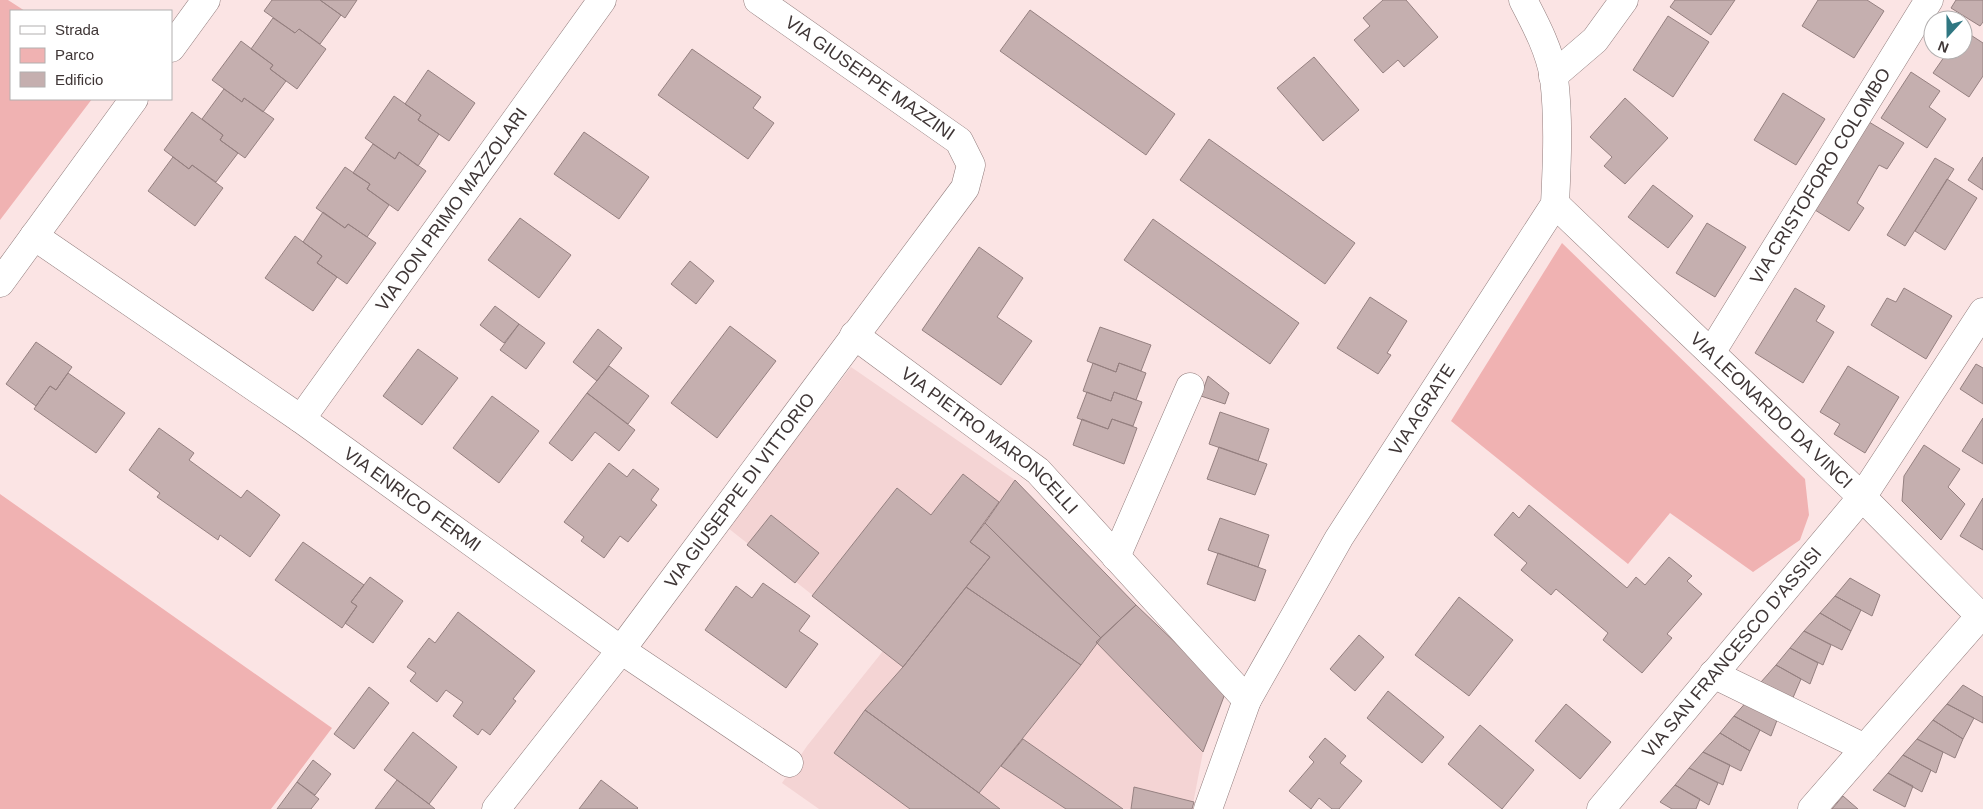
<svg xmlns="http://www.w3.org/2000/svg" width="1983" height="809" font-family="Arial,sans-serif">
<rect width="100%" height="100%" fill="#fbe4e4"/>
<path fill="#f4d4d4" d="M 851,367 L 1015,480 L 1136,605 L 1226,691 L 1203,752 L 1192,809 L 819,809 L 782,783 L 807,746 L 883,651 L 728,528 Z"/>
<path fill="#f0b2b2" d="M 0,0 L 8,0 L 25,11 L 11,11 L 11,99 L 92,99 L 0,220 Z
M 1562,243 L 1805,479 L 1809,515 L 1800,540 L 1753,572 L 1670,513 L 1628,564 L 1451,421 Z
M 0,494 L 332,728 L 271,809 L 0,809 Z"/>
<path fill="#c5afaf" stroke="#958080" d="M 272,0 L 320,0 L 341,15 L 320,44 L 299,29 L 295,33 L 264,11 Z
M 320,0 L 357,0 L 345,18 Z
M 1383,0 L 1406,0 L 1438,37 L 1404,67 L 1398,60 L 1383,73 L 1354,40 L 1370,26 L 1363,18 Z
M 1675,0 L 1735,0 L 1711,35 L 1670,7 Z
M 1818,0 L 1867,0 L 1884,11 L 1854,58 L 1802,26 Z
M 1956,0 L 1983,0 L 1983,22 L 1980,26 L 1951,8 Z
M 1030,10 L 1175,114 L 1146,155 L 1000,51 Z
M 1668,16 L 1709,42 L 1673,97 L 1633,70 Z
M 273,18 L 295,33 L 299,29 L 326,49 L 297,89 L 270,69 L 273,65 L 251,49 Z
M 1963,30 L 1983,43 L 1983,76 L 1969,97 L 1933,73 L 1949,50 L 1963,50 Z
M 241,41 L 273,65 L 270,69 L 286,81 L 263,112 L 244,98 L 242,102 L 212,80 Z
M 692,49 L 761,97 L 753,108 L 774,123 L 748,159 L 658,95 Z
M 1314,57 L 1359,110 L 1323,141 L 1277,88 Z
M 428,70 L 475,103 L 449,141 L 418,120 L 421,115 L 405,104 Z
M 1911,72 L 1940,91 L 1929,107 L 1946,119 L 1927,148 L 1881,118 Z
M 224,89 L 242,102 L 244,98 L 274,119 L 245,158 L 220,140 L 223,135 L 202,119 Z
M 1783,93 L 1825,119 L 1796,165 L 1754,140 Z
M 394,96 L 421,115 L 418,120 L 439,134 L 418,166 L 399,152 L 395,159 L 365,138 Z
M 1625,98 L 1668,138 L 1625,184 L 1604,166 L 1612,157 L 1590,137 Z
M 192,112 L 223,135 L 220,140 L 238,153 L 216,182 L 192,165 L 189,169 L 164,150 Z
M 1869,122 L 1904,143 L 1887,169 L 1879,165 L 1857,203 L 1864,208 L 1849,231 L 1815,210 Z
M 584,132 L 649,177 L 619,219 L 554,174 Z
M 1209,139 L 1355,243 L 1325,284 L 1180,180 Z
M 373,144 L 395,159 L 399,152 L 426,171 L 398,211 L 367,189 L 370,184 L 353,173 Z
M 173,157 L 189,169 L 192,165 L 223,188 L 195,226 L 148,191 Z
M 1983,157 L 1983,190 L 1968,180 Z
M 1935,158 L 1954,169 L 1905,246 L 1887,235 Z
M 345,167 L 370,184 L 367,189 L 389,205 L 367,237 L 348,224 L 345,228 L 316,208 Z
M 1947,179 L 1977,198 L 1945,250 L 1915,231 Z
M 1653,185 L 1693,216 L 1668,248 L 1628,217 Z
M 323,212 L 345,228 L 348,224 L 376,243 L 347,284 L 317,263 L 322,256 L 303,242 Z
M 520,218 L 571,255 L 539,298 L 488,260 Z
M 1153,219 L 1299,323 L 1270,364 L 1124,260 Z
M 1707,223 L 1746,247 L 1715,297 L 1676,273 Z
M 295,236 L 322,256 L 317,263 L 337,277 L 313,311 L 265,278 Z
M 979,247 L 1023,278 L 997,317 L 1032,341 L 1001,385 L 922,330 Z
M 690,261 L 714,281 L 696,304 L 671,284 Z
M 1795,288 L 1825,306 L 1816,321 L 1834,332 L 1803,383 L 1755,353 Z
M 1904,288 L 1952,316 L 1926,359 L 1871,325 L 1887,298 L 1896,302 Z
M 1370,297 L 1407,321 L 1387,353 L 1391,355 L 1378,374 L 1337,348 Z
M 495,306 L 519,324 L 504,343 L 480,325 Z
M 519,324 L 545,343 L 526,369 L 500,350 Z
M 730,326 L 776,361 L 717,438 L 671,403 Z
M 1100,327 L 1151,345 L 1141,371 L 1119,363 L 1116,372 L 1087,361 Z
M 598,329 L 622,348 L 597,381 L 573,362 Z
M 36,342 L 72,367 L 56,390 L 50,386 L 36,406 L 6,384 Z
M 418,349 L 458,378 L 422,425 L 383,396 Z
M 1093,363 L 1116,372 L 1119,363 L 1146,373 L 1136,400 L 1114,392 L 1111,401 L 1083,391 Z
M 1976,364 L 1983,368 L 1983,404 L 1960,389 Z
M 609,366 L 649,396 L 628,424 L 587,393 Z
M 1848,366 L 1899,397 L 1865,453 L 1834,434 L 1840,424 L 1820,412 Z
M 68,373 L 125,413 L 96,453 L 34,409 L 50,386 L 56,390 Z
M 1208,376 L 1229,393 L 1225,404 L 1201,396 Z
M 1087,392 L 1111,401 L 1114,392 L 1142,402 L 1133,426 L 1112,419 L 1108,429 L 1077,418 Z
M 587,393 L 635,430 L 619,451 L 595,432 L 572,461 L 549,443 Z
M 492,396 L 539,431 L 499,483 L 453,448 Z
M 1220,412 L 1269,429 L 1258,461 L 1209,444 Z
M 1983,418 L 1983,464 L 1962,451 Z
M 1082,419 L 1108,429 L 1112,419 L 1137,428 L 1124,464 L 1073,445 Z
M 159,428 L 194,453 L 189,460 L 241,498 L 247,490 L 280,515 L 250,557 L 220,535 L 218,540 L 157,497 L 160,493 L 129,470 Z
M 1924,445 L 1960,469 L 1948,487 L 1965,504 L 1941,540 L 1902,501 L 1904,476 Z
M 1219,447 L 1267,464 L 1255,495 L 1207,479 Z
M 609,463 L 627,477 L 633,469 L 659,489 L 651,500 L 657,505 L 628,542 L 620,536 L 604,558 L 581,541 L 584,537 L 564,522 Z
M 963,474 L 999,502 L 970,542 L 990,557 L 903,667 L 812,596 L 897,488 L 931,515 Z
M 1015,480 L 1136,605 L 1101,638 L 985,523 Z
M 1983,498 L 1983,550 L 1960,536 Z
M 1529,505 L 1627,588 L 1636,577 L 1645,585 L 1669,557 L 1692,576 L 1687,581 L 1702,594 L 1667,634 L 1672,638 L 1642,673 L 1603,640 L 1608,633 L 1556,589 L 1551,595 L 1521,570 L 1527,563 L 1494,535 L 1513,512 L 1519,518 Z
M 771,515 L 819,553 L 795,583 L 747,545 Z
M 1220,518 L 1269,535 L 1258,567 L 1208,550 Z
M 985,523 L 1101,638 L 1081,665 L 966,587 L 990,557 L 970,542 Z
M 303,542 L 364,585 L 351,602 L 357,606 L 342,628 L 275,580 Z
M 1218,553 L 1266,570 L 1255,601 L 1207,584 Z
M 370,577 L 403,601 L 373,643 L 345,623 L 357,606 L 351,602 Z
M 1850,578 L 1880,595 L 1872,616 L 1835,596 Z
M 763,583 L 810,616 L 799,631 L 818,644 L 786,688 L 705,630 L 736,586 L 752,598 Z
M 966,587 L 1081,665 L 979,793 L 865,710 L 903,667 Z
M 1835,596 L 1861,610 L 1851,631 L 1820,613 Z
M 1459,597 L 1513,640 L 1469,696 L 1415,655 Z
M 1136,605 L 1226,691 L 1203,752 L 1096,642 Z
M 458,612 L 535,671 L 513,699 L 516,701 L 490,735 L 482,729 L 478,735 L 453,716 L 463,702 L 446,690 L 437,702 L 410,681 L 416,673 L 407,667 L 429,638 L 435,643 Z
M 1820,613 L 1851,631 L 1842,650 L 1804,631 Z
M 1804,631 L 1831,645 L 1823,665 L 1790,648 Z
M 1359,635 L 1384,657 L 1355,691 L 1330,669 Z
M 1790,648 L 1818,663 L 1810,684 L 1776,665 Z
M 1776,665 L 1801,679 L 1792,700 L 1761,682 Z
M 1963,685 L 1983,697 L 1983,723 L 1947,704 Z
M 369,687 L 389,703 L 354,749 L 334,734 Z
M 1388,691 L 1444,737 L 1422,763 L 1367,718 Z
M 1749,699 L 1779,715 L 1771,736 L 1734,716 Z
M 1566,704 L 1611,742 L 1580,779 L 1535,741 Z
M 1947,704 L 1974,718 L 1963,739 L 1933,720 Z
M 865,710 L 979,793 L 1000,809 L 910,809 L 834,753 Z
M 1734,716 L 1760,730 L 1750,751 L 1720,733 Z
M 1933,720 L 1963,739 L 1955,758 L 1917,739 Z
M 1480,725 L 1534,770 L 1502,809 L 1448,764 Z
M 413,732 L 457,767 L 429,804 L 384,770 Z
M 1720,733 L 1750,751 L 1741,771 L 1703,752 Z
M 1325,738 L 1346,756 L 1340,763 L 1362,781 L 1339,809 L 1332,809 L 1319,798 L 1311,809 L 1289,791 L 1314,762 L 1309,757 Z
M 1023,739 L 1123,809 L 1066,809 L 1001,766 Z
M 1917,739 L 1943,752 L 1936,773 L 1903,755 Z
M 1703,752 L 1730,765 L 1723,785 L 1689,768 Z
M 1903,755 L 1931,770 L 1922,792 L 1888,773 Z
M 313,760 L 331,774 L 315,795 L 297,782 Z
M 1689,768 L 1718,783 L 1709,805 L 1675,785 Z
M 1888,773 L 1913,786 L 1905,807 L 1873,790 Z
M 397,780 L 429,804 L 435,809 L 375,809 Z
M 601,780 L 638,808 L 637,809 L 579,809 Z
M 297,782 L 319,799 L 311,809 L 277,809 Z
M 1675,785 L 1700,799 L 1696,809 L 1672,809 L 1660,802 Z
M 1134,787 L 1194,802 L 1192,809 L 1131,809 Z
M 1843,796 L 1858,809 L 1832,809 Z"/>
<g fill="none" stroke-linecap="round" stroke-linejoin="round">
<defs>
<g id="minor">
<path d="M 171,48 L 206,0"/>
<path d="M 1553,76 L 1595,40 L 1624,0"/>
<path id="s1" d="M 1555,204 L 1862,497 L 1983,619"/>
<path id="s2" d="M 34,236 L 301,419 L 621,650 L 789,763"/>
<path d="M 0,283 L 134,99"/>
<path id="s3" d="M 854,335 L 1038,471 L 1247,700"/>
<path id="s4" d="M 1711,353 L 1929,0"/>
<path id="s5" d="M 301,419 L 602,0"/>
<path d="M 1116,557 L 1190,387"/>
<path d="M 1713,674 L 1865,748"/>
<path id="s6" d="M 496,809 L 621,650 L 965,188 L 971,165 L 959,141 L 758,0"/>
<path id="s7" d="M 1208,809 L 1247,700 L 1339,538 L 1555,204 C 1557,163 1559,119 1554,78 C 1550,51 1535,23 1523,0"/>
<path id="s8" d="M 1601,809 L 1862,497 L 1983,312"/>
<path d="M 1812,809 L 1980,616"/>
</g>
</defs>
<use href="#minor" stroke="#917c7c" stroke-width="29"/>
<use href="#minor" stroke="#fff" stroke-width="28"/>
</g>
<g text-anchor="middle" stroke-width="4" stroke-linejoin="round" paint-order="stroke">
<g font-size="18" fill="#3f3636" stroke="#fff">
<text transform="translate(870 78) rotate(35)" y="6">VIA GIUSEPPE MAZZINI</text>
<text dy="6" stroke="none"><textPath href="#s4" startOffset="208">VIA CRISTOFORO COLOMBO</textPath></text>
<text dy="6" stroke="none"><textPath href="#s5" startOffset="258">VIA DON PRIMO MAZZOLARI</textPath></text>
<text dy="6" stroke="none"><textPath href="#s7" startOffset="455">VIA AGRATE</textPath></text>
<text dy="6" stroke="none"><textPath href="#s1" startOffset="299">VIA LEONARDO DA VINCI</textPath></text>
<text dy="6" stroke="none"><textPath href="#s3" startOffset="172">VIA PIETRO MARONCELLI</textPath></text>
<text dy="6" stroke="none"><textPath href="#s6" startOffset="401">VIA GIUSEPPE DI VITTORIO</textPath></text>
<text dy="6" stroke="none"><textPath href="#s2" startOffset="461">VIA ENRICO FERMI</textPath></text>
<text dy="6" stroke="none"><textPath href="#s8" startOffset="204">VIA SAN FRANCESCO D'ASSISI</textPath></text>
</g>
</g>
<rect x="10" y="10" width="162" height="90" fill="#ffffff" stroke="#b2afaf"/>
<rect x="20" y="26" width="25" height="8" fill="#ffffff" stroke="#b2afaf"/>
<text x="55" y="35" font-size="15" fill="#3f3636">Strada</text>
<rect x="20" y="48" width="25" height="15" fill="#f0b2b2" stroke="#b2afaf"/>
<text x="55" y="60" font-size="15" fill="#3f3636">Parco</text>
<rect x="20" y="72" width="25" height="15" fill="#c5afaf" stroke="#b2afaf"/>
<text x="55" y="85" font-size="15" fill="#3f3636">Edificio</text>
<g transform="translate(1948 35) rotate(201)"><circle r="24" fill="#ffffff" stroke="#b2afaf"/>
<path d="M0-4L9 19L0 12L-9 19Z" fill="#307782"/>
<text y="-8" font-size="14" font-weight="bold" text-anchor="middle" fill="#3f3636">N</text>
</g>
</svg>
